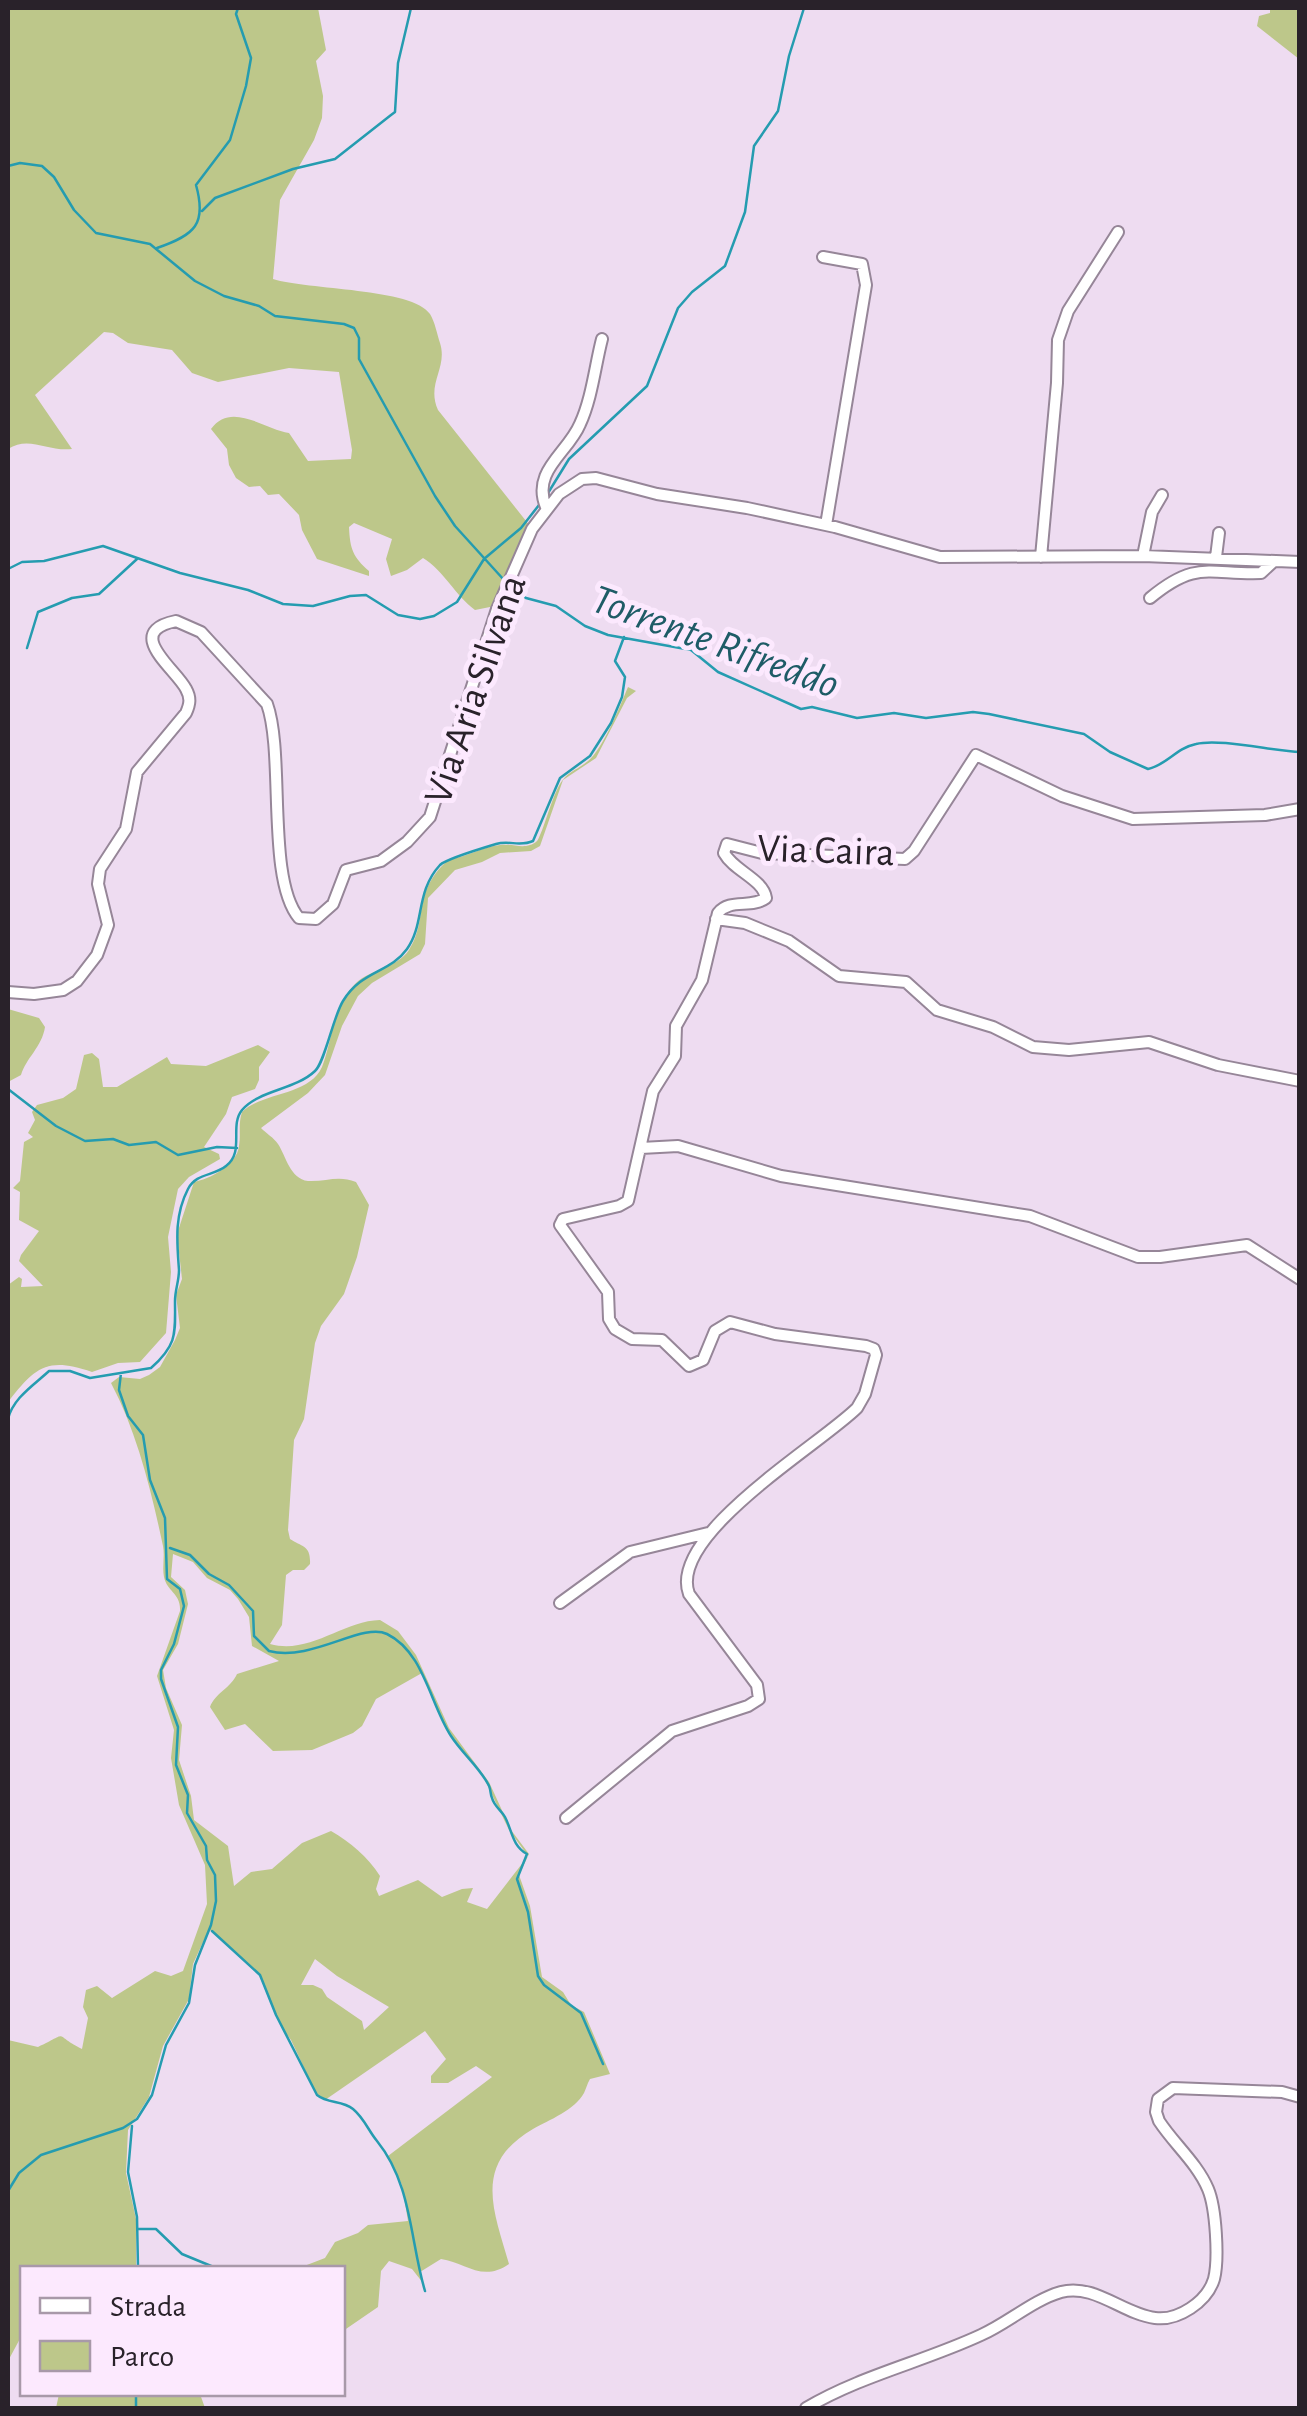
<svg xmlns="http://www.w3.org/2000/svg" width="1307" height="2416" font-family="'Alegreya Sans',sans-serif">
<rect width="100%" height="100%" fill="#eedcf1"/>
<path fill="#bdc78a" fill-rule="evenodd" d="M 8,8 L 318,8 L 326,50 L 316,61 L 323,96 L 322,118 L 314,140 L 280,200 L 273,279 C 307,290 413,288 430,314 C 435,322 437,334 440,343 C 448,368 426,383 438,410 L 530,526 L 495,606 L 475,610 C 455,595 444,571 423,558 L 407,570 L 391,576 L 386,559 L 392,539 L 354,523 L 349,527 C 350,549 353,557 369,571 L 369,576 L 317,559 L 302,530 L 299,515 L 279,494 L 268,495 L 260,486 L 249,487 L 236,478 L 229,465 L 227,449 L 211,429 C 231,401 264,429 289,433 L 308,461 L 351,459 L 352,450 L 339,372 L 289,368 L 218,382 L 192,373 L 172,350 L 128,343 L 113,333 L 104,332 L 35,395 L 72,449 C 48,452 29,435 8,449 Z
M 1270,8 L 1299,8 L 1299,59 L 1257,26 L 1259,16 L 1270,13 Z
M 628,687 L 636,691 L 627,698 L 596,758 L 563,780 L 540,846 L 531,851 L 500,853 L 482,862 L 455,870 L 428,898 L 425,944 L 420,954 L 372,983 L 358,996 L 342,1026 L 325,1075 L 308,1093 L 261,1128 C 266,1133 274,1138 278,1144 C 286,1156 290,1179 308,1181 C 326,1182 338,1175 356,1182 L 369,1205 L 357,1257 L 344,1294 L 321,1326 L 315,1343 L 304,1419 L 294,1440 L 288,1530 L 290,1539 C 302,1547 311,1545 310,1564 L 304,1570 L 293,1570 L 286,1575 L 282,1625 L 270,1644 C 310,1655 342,1621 380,1620 L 398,1631 L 416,1655 L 449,1728 L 489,1782 L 511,1830 L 529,1854 L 519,1875 L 530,1906 L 542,1977 L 563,1992 L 571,2005 L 584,2012 L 610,2074 L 590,2079 C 587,2084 586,2089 584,2093 C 575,2110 549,2120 533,2129 C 473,2164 493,2209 509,2264 C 482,2283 465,2262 441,2259 L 420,2272 L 423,2283 L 412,2269 L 389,2261 L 381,2271 L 378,2307 L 343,2331 L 342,2268 L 299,2268 L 325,2258 L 335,2242 L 358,2233 L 368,2225 L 408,2221 L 402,2185 L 388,2156 L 492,2077 L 476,2066 L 448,2083 L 431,2083 L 431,2076 L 446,2059 L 425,2031 L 325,2100 L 316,2093 L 291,2040 L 282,2028 L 259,1975 L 209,1929 L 193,1964 L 189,1999 L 163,2046 L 149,2097 L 128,2130 L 126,2173 L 136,2219 L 136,2268 L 22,2268 L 22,2335 L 8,2361 L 8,2040 L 38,2047 C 72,2031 51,2034 82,2049 L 88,2018 L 83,2007 L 86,1990 L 97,1986 L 112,1998 L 155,1971 L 171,1976 L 183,1971 L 207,1904 L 205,1865 L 179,1805 L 171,1758 L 174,1730 L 157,1676 L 180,1611 C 181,1593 167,1592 164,1577 C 162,1567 165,1556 163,1546 C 151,1490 137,1432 111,1383 L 119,1377 L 140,1379 L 149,1375 L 160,1367 L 175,1340 L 180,1328 L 176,1295 L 182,1279 L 177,1234 L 194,1182 C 210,1179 237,1165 239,1146 C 241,1134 238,1124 242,1112 C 262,1092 309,1096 322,1067 C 332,1042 333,1005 356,983 C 371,969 397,968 409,950 C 429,919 411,894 448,860 C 465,857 483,847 500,845 C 512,843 526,851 537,841 C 541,837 551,802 556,792 C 566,770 572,774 588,761 C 603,749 620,706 628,687 ZM 173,1554 L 193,1562 L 207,1578 L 230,1590 L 238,1599 L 249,1617 L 252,1646 L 279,1661 L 237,1674 C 231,1688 215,1693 210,1707 L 225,1730 L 245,1724 L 273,1751 L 312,1750 L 353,1733 L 362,1726 L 376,1699 L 422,1673 L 446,1729 L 482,1774 L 509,1830 L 528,1856 L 487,1909 L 467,1902 L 473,1888 L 462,1889 L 442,1897 L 418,1880 L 379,1896 L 376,1889 L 380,1876 C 368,1857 350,1842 331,1831 L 302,1843 L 272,1869 L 251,1872 L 234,1886 L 228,1846 L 194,1820 L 191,1796 L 179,1760 L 182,1725 L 166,1688 L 163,1670 L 178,1644 L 188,1604 L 185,1590 L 171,1577 ZM 315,1959 L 337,1976 L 389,2007 L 364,2030 L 362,2021 L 327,1997 L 322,1989 L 313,1985 L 301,1985 Z
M 8,1009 L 39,1018 L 45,1027 C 42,1047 26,1058 21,1075 L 8,1082 Z
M 258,1045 L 270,1052 L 259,1067 L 259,1080 L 255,1089 L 232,1097 L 226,1114 L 204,1147 L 219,1154 L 220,1159 L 189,1177 L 178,1189 L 168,1237 L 171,1272 L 166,1333 L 140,1362 L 118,1363 L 92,1372 C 48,1357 36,1366 8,1402 L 8,1285 L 19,1277 L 22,1279 L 21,1287 L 43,1286 L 19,1261 L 21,1255 L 39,1231 L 19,1220 L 20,1192 L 13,1188 L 20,1181 L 24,1142 L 33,1137 L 28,1133 L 35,1120 L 32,1112 L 37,1105 L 63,1098 L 76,1089 L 84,1055 L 92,1053 L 99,1059 L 103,1087 L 117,1087 L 167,1057 L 171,1064 L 206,1066 Z
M 59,2394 L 200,2394 L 205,2408 L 56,2408 Z"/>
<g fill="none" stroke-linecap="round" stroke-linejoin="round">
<path stroke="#259cb0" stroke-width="2.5" d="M 8,166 L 20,163 L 42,166 L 54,177 L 74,210 L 96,233 L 150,244 L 195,281 L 224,296 L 259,306 L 275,316 L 344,324 L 354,328 L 359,338 L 359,359 L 435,496 L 455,526 L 504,580
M 202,211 L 215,198 L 293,169 L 335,159 L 391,115 L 395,112 L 398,63 L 411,8
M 157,248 C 195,235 207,224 196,185 L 230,140 L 246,86 L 251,58 L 236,14 L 238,8
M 548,493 L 569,459 L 647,386 L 678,308 L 692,292 L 725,266 L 745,212 L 754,146 L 778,111 L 789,56 L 804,8
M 8,569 L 22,562 L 44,561 L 103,546 L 180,573 L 248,590 L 283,604 L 313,606 L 350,596 L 366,595 L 398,615 L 420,619 L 434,616 L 457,602 L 484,559 L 521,528 L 539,505
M 510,585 L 526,598 L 556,606 L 585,626 L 608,635 L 691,650 L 718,672 L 801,709 L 812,707 L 857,718 L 894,713 L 926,718 L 973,712 L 989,714 L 1084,734 L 1110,752 L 1148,769 C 1167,765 1176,748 1196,744 C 1219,738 1273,751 1300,752
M 27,648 L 38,612 L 72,598 L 99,594 L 137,559
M 8,1089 L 56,1126 L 85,1141 L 113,1139 L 129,1145 L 156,1142 L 178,1155 L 217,1147 L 237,1148
M 8,1419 C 13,1398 34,1385 49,1371 L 70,1371 L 90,1378 L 151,1368 C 178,1344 175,1333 175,1301 C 175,1290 179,1281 179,1270 C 177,1242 174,1216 188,1189 C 196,1173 214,1176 226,1166 C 245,1152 229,1126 242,1110 C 259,1090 295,1090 315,1071 C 325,1062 333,1017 343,1001 C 362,970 390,973 407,949 C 425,924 415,892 440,865 C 446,859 486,847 496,844 C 509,840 520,847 533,841 L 560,778 L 590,756 L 611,723 L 622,697 L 625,677 L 615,661 L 624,637
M 170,1548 L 190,1555 L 209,1574 L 229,1585 L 253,1611 L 254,1636 L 269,1651 C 312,1662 362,1622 387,1634 C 424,1652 430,1704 451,1736 C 462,1753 479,1767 488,1784 C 491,1788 490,1794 492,1798 C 494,1806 501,1810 505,1817 C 512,1830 512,1846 527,1854 L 517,1879 L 528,1912 L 538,1976 L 544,1985 L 581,2013 L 603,2064
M 212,1931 L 260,1975 L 276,2015 L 317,2095 C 328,2104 342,2100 353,2109 C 364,2118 368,2130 377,2141 C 412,2184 410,2241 425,2291
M 132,2126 L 128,2172 L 137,2217 L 138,2268
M 8,2191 L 19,2173 L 41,2155 L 123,2128 L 137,2119 L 152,2095 L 166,2045 L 189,2003 L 195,1965 L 211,1925 L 216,1901 L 215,1875 L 207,1860 L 206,1846 L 187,1813 L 188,1795 L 176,1765 L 178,1727 L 161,1679 L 161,1670 L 174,1644 L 184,1606 L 180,1589 L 167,1579 L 165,1518 L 150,1480 L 143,1435 L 128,1416 L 119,1390 L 121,1373
M 138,2229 L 156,2229 L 182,2254 L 216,2268
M 136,2408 L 136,2394"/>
<defs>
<path id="minor" d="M 823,257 L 862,264 L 866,285 L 826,525
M 546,507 C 531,471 568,453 580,424 C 592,398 595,366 602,339
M 1143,556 L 1152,512 L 1162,495
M 1041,557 L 1057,383 L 1058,340 L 1068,311 L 1118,232
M 1216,557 L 1219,533
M 1150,598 C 1197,559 1210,575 1261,573 L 1274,561
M 716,919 L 745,923 L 789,941 L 839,976 L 906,982 L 937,1010 L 993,1027 L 1033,1047 L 1069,1050 L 1149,1042 L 1218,1065 L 1300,1081
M 8,992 L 34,994 L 63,990 L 77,981 L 97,955 L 108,925 L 98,884 L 100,869 L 126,829 L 137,772 L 186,713 C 190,704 191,698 186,689 C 176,669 122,632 176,621 L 201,632 L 267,704 C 285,754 266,879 299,918 L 316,919 L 333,904 L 346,870 L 381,861 L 407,842 L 430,817 L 497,609 L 532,529 L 559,494 L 582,479 L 596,478 L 657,494 L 747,508 L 835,527 L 940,557 L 1143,556 L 1300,562
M 641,1148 L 678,1146 L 781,1176 L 1030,1216 L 1138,1257 L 1160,1257 L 1247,1245 L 1300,1279
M 560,1603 L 630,1552 L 708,1533
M 566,1818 L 672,1731 L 748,1706 L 759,1699 L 757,1685 L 689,1594 C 667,1535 821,1444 857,1408 L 865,1394 L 876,1355 L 874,1349 L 866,1346 L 775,1334 L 730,1322 L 715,1331 L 703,1360 L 689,1366 L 662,1340 L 632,1339 L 615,1329 L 609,1319 L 608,1292 L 560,1225 L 563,1219 L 619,1206 L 628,1201 L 653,1091 L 675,1056 L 676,1026 L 702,980 L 718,913 C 730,898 751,909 766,898 C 763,879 734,871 724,853 L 727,844 L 762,853 L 905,859 L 914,851 L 976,755 L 1062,796 L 1133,819 L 1265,815 L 1300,809
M 806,2408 C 862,2375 923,2362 981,2335 C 1008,2323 1033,2300 1061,2292 C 1094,2283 1123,2314 1155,2318 C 1178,2321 1207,2302 1214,2279 C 1219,2259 1216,2208 1208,2189 C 1197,2163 1174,2144 1159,2121 L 1156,2112 L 1158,2099 L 1173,2088 L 1282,2092 L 1300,2097"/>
</defs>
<use href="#minor" stroke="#968698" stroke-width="14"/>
<use href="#minor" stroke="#fff" stroke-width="10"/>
</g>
<g text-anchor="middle" stroke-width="10" stroke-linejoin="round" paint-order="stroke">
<g font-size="40" fill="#29222a" stroke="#fce9fe">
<text transform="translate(474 689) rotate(-71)" y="14">Via Aria Silvana</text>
<text transform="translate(826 849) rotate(2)" y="14">Via Caira</text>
</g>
<g font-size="42" font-style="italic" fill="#1f5c67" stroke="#fce9fe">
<text transform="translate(716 640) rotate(20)" y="15">Torrente Rifreddo</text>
</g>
</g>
<rect width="1307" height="2416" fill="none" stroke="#29222a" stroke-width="20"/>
<rect x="20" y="2266" width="325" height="130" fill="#fce9fe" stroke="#a899a9" stroke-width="2.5"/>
<rect x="40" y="2298" width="50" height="15" fill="#ffffff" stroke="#a899a9" stroke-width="2.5"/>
<text x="110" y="2316" font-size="30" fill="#29222a">Strada</text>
<rect x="40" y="2341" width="50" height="30" fill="#bdc78a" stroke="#a899a9" stroke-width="2.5"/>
<text x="110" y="2366" font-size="30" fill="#29222a">Parco</text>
</svg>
